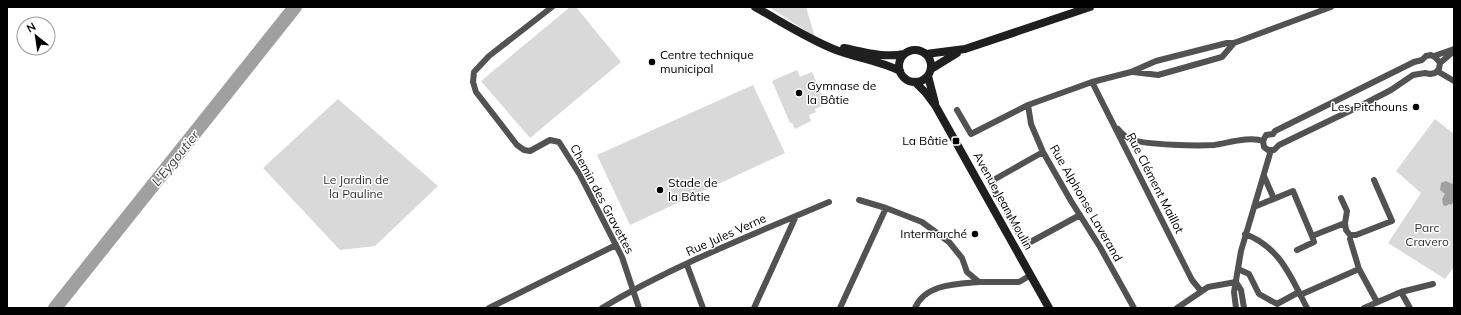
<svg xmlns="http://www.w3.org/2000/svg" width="1461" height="315" font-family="Mulish,sans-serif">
<rect width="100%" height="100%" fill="#fff"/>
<path fill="#d9d9d9" d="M 570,7 L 576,7 L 621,62 L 530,138 L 481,81 Z
M 769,7 L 806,7 L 815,37 Z
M 797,70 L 800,77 L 812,72 L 826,104 L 815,109 L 816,112 L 809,115 L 811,121 L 795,129 L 792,123 L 790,123 L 772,81 Z
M 753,85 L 785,153 L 630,225 L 597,155 Z
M 338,99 L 438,186 L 375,246 L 340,250 L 263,168 Z
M 1435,119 L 1454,134 L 1454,267 L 1445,279 L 1388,243 L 1421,193 L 1396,171 Z"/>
<path fill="#a0a0a0" d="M 1446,181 L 1452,184 L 1454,181 L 1454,201 L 1451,205 L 1449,204 L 1446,206 L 1443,205 L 1442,199 L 1445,194 L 1440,190 L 1441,183 Z"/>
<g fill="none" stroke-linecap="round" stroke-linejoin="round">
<path stroke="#a0a0a0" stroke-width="14" d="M 55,308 L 295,7"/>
<path stroke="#525252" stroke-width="6" d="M 552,7 L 489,56 L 474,72 L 473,82 L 476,92 L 517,145 L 524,150 L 530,151 L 550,140 L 559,142 L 580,175 L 622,257 L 639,308
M 1431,55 L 1436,58 L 1440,63 L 1439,69 L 1435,73 L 1430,74 L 1425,73 L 1413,75 L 1391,90 L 1360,106 L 1279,145 L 1274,150 L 1268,150 L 1264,147 L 1263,141 L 1266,135 L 1273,134 L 1275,131 L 1414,62 L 1422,60 L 1426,56 Z
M 1434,56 L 1454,49
M 1440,63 L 1454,51
M 1437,71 L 1454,81
M 1133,72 L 1158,75 L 1222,57 L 1234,43
M 1092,82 L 1192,280 L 1201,291
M 1028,105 L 1031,124 L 1043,152 L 1071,201 L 1100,247 L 1134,308
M 957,110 L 971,134 L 1028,105 L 1092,82 L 1131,72 L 1156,61 L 1227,43 L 1234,43 L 1331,7
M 1118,129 C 1122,134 1127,138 1133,140 C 1148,145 1197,146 1214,145 C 1228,143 1250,136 1263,141
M 1043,152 L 990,182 L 1025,245 L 1080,215
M 1264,176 L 1274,199
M 859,200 L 886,208
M 1254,207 L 1293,191 L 1312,236 L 1345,223 L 1347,211 L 1341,198
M 1345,223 L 1346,230 L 1350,235 L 1356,235 L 1392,221 L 1374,180
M 1245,234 C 1280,247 1291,277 1307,308
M 1350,239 L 1359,269 L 1377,302
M 1297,250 L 1314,242 L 1312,236
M 687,265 L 703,308
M 1238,269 L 1249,274 L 1259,294 L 1277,304 L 1299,292
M 979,282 L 1019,282 L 1031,275
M 1236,282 L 1241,290 L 1244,308
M 1401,292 L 1410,308
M 1300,295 L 1359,269
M 489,308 L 616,245
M 602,308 C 672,266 754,234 829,202
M 754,308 L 796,216
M 840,308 L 886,208 L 922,222 L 949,242 L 962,258 L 967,272 L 979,282 C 956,284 925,284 915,308
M 1177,308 L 1208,287 L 1236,282
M 1236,308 L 1234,292 L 1241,251 L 1271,150
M 1364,308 L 1401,292 L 1433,284"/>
<path stroke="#1f1f1f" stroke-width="8" d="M 755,7 C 782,22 808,39 836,50 C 857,58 880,61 900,71
M 844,48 C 864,52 884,58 904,54
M899 66a16 16 0 1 1 32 0a16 16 0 1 1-32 0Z
M 926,54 L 965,49 L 1090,7
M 931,69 L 957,53
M 928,76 L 935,103
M 915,82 L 926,93 L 935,105 L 1049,308"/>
</g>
<g fill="#000" stroke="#fff" stroke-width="1.5">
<circle cx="652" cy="62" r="4"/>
<circle cx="799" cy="93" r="4"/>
<circle cx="1416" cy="107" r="4"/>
<rect x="952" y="137" width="8" height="8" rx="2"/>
<circle cx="660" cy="190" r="4"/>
<circle cx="975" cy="234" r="4"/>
</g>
<g text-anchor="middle" stroke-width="3" stroke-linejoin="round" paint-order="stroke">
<g font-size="12" fill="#000" stroke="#fff" text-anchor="start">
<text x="660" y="59">Centre technique<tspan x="660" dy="14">municipal</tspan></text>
<text x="807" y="90">Gymnase de<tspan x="807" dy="14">la Bâtie</tspan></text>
<text x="1408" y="111" text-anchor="end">Les Pitchouns</text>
<text x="948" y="145" text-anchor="end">La Bâtie</text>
<text x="668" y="187">Stade de<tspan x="668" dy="14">la Bâtie</tspan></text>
<text x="967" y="238" text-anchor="end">Intermarché</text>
</g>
<g font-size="12" fill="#303030" stroke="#fff">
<text x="356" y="184">Le Jardin de<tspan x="356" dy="14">la Pauline</tspan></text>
<text x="1427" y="232">Parc<tspan x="1427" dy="14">Cravero</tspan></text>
</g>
<g font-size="12" fill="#000" stroke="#fff">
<text transform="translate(1155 183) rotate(63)" y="4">Rue Clément Maillot</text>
<text transform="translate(602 199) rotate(62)" y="4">Chemin des Gravettes</text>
<text transform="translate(1003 201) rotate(61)" y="4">Avenue Jean Moulin</text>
<text transform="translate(1086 203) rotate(60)" y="4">Rue Alphonse Laverand</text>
<text transform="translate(726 235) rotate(-24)" y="4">Rue Jules Verne</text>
</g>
<g font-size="13" font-style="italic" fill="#414141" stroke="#fff">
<text transform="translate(175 158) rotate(-51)" y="5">L'Eygoutier</text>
</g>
</g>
<rect width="1461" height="315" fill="none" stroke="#000000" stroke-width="16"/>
<g transform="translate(36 36) rotate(330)"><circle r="19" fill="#ffffff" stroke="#999999"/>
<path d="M0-3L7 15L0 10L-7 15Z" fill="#000000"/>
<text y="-6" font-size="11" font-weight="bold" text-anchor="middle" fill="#000000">N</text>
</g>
</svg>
